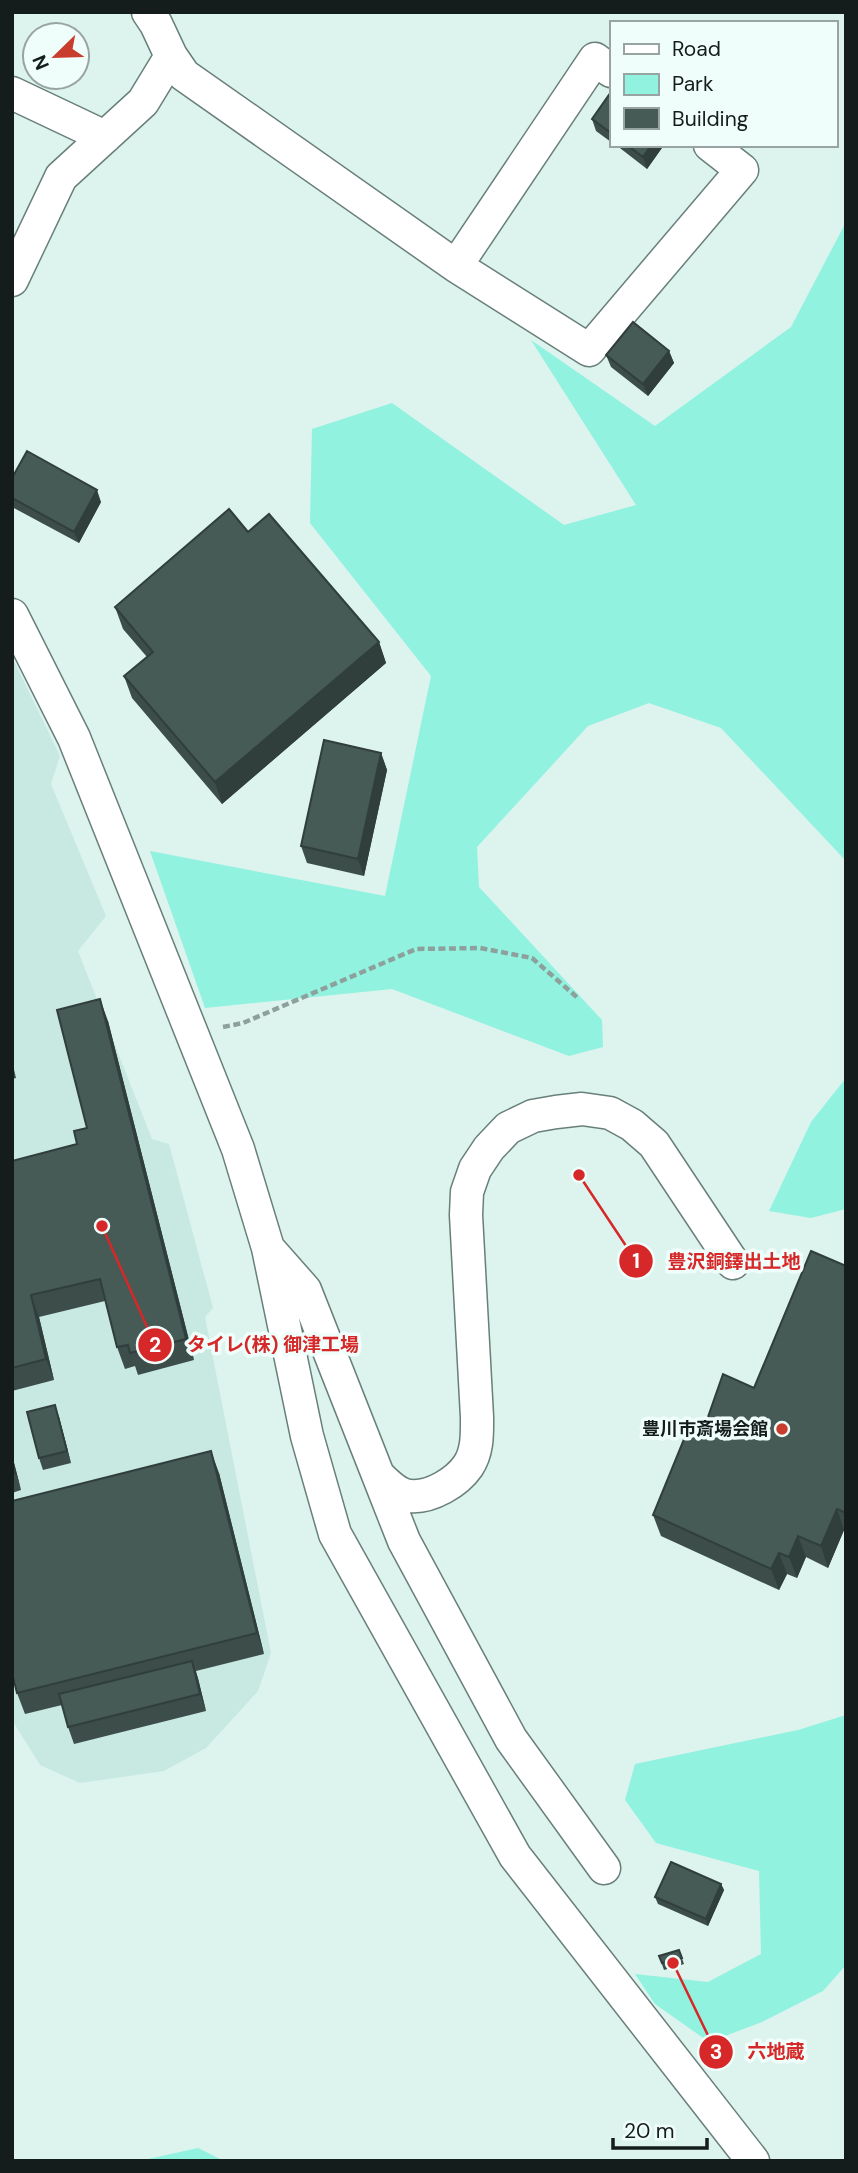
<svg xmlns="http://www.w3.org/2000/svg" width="858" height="2173" font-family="'DM Sans','Noto Sans JP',sans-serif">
<rect width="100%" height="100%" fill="#dcf3ee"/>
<path fill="#c8e9e2" d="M 12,657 L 60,756 L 51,784 L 106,916 L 78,951 L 152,1139 L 169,1144 L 213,1308 L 205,1317 L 271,1653 L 258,1691 L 206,1748 L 164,1771 L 80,1783 L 40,1765 L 12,1720 Z"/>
<path fill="#90f2df" d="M 846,222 L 846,861 L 721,728 L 649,703 L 588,726 L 477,847 L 479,887 L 602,1020 L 603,1047 L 569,1056 L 392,989 L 205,1008 L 150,851 L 385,896 L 431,676 L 310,523 L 312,429 L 392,403 L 564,525 L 636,505 L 531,340 L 655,426 L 791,327 Z
M 846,1078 L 846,1209 L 811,1218 L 769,1211 L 811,1122 Z
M 846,1715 L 846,1965 L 823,1991 L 762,2022 L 709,2042 L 655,2004 L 635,1974 L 708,1982 L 761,1954 L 759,1871 L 656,1843 L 625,1800 L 635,1764 L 798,1730 Z
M 198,2148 L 224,2161 L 139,2161 Z"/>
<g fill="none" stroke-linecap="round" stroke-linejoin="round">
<defs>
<path id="minor" d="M 148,12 L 156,24 L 171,56 L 184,75 L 456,266 L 589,350 L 742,170 L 710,145
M 12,93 L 105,137
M 456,266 L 595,59 L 611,71
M 12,280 L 61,177 L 143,102 L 171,56
M 12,615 L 74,738 L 238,1149 L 268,1248 L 307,1436 L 335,1534 L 515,1856 L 753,2161
M 268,1248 L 305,1290 L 378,1475 C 387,1484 397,1495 410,1496 C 431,1498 457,1482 468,1466 C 478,1451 477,1433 477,1417 L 466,1215 L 467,1192 L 475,1169 L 489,1148 L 508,1128 L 533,1116 L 556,1112 L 582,1109 L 610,1113 L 632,1125 L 654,1144 L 733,1263
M 378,1475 L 404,1541 L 511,1739 L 604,1868"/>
</defs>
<use href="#minor" stroke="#697f7a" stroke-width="35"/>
<path stroke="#8ea09c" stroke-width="4.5" stroke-dasharray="7 3.5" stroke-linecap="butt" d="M 223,1027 L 243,1023 L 416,949 L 480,948 L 532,958 L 579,999"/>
<use href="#minor" stroke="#fff" stroke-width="32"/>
</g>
<path fill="#3c4d4a" d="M 611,92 L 611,142 L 596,131 L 592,119 Z
M 616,145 L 664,145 L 647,169 Z
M 669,351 L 674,363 L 648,396 L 611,367 L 606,355 Z
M 12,478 L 101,502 L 79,543 L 12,507 Z
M 248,532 L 379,642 L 386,663 L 222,804 L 132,698 L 124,676 L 147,657 L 123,629 L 115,607 Z
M 381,753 L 387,770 L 364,876 L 307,863 L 301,846 Z
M 108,1021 L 194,1360 L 138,1375 L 135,1366 L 125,1369 L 117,1347 L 105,1301 L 39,1317 L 54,1380 L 12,1391 L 12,1161 L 77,1144 L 87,1128 Z
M 12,1061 L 16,1078 L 12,1079 Z
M 846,1266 L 846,1531 L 844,1530 L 828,1568 L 806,1557 L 797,1578 L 787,1574 L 779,1590 L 661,1536 L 653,1515 L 702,1434 L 754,1388 Z
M 59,1417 L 71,1463 L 43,1470 L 39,1458 Z
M 12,1455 L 21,1490 L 12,1493 Z
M 219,1473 L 264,1654 L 196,1671 L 206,1711 L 74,1744 L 68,1727 L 62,1705 L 25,1714 L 17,1693 Z
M 721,1884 L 724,1890 L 708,1926 L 658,1904 L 655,1897 Z
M 679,1950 L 684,1964 L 664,1970 L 659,1956 Z"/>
<path fill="#313f3c" d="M 651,145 L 664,145 L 647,169 L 643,157 Z
M 669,351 L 674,363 L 648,396 L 643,384 Z
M 97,490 L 101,502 L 79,543 L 74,532 Z
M 379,642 L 386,663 L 222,804 L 215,782 Z
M 381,753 L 387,770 L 364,876 L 358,859 Z
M 100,999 L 108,1021 L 194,1360 L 186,1339 Z
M 31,1295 L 39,1317 L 54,1380 L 46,1359 Z
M 55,1405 L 59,1417 L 71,1463 L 67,1451 Z
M 211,1451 L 219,1473 L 264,1654 L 257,1633 Z
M 12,1455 L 21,1490 L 12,1462 Z
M 837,1509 L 844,1530 L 828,1568 L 821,1546 Z
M 798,1536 L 806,1557 L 797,1578 L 789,1557 Z
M 779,1553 L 787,1574 L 779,1590 L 771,1569 Z
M 192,1661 L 198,1678 L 206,1711 L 200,1694 Z
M 721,1884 L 724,1890 L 708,1926 L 706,1919 Z"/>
<path fill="#465a56" stroke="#313f3c" stroke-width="2" d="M 611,92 L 611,133 L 592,119 Z
M 627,145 L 651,145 L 643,157 Z
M 633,322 L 669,351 L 643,384 L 606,355 Z
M 27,451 L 97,490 L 74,532 L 12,498 L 12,478 Z
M 229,509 L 248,532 L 269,514 L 379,642 L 215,782 L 124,676 L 153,652 L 115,607 Z
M 324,740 L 381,753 L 358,859 L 301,846 Z
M 100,999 L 186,1339 L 130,1353 L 128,1345 L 117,1347 L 100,1279 L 31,1295 L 46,1359 L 12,1368 L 12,1161 L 77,1144 L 74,1131 L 87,1128 L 57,1010 Z
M 811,1251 L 846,1266 L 846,1513 L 837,1509 L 821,1546 L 798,1536 L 789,1557 L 779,1553 L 771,1569 L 653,1515 L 689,1427 L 702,1434 L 723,1374 L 754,1388 Z
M 55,1405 L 67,1451 L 39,1458 L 27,1412 Z
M 211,1451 L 257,1633 L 17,1693 L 12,1673 L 12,1501 Z
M 12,1462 L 15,1473 L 12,1474 Z
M 192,1661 L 200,1694 L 68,1727 L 59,1694 Z
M 671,1862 L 721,1884 L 706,1919 L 655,1897 Z
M 679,1950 L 682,1958 L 662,1963 L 659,1956 Z"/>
<circle fill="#c93d2c" stroke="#f0fefb" stroke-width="2.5" cx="782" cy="1429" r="7"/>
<g text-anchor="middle" stroke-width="7" stroke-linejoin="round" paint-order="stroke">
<g font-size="18" font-weight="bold" fill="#141d1b" stroke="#f0fefb" text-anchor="end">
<text x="768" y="1435">豊川市斎場会館</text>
</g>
</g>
<path fill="none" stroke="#d62828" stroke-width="2.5" d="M579 1175L636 1261M102 1226L155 1345M673 1963L716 2052"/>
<g fill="#d62828" stroke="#f0fefb" stroke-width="2.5">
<circle cx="579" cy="1175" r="7"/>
<circle cx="102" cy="1226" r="7"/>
<circle cx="673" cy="1963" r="7"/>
<circle cx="636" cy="1261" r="18"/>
<circle cx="155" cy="1345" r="18"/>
<circle cx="716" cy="2052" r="18"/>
</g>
<g font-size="21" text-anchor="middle" font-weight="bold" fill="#fff">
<text x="636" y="1268">1</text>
<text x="155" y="1352">2</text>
<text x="716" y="2059">3</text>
</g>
<g font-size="19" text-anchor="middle" font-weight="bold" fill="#d62828" stroke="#f0fefb" stroke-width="7" stroke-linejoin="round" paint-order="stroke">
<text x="734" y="1268">豊沢銅鐸出土地</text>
<text x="273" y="1351">タイレ(株) 御津工場</text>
<text x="776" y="2058">六地蔵</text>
</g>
<rect width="858" height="2173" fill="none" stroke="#141d1b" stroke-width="28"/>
<rect x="610" y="21" width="228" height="126" fill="#f0fefb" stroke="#98a4a1" stroke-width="2"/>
<rect x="624" y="44" width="35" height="10" fill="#ffffff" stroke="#98a4a1" stroke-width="2"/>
<text x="672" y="56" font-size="21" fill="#141d1b">Road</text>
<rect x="624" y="74" width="35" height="21" fill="#90f2df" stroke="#98a4a1" stroke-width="2"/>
<text x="672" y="91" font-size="21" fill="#141d1b">Park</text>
<rect x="624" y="108" width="35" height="21" fill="#465a56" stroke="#98a4a1" stroke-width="2"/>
<text x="672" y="126" font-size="21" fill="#141d1b">Building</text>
<g transform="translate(56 56) rotate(247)"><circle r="33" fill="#f0fefb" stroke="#98a4a1" stroke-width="2"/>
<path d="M0-5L12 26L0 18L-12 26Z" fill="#c93d2c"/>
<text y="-10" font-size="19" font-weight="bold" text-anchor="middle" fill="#141d1b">N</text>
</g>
<path d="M613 2138v10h94v-10" fill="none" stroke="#141d1b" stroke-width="3.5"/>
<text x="624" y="2138" font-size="21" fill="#141d1b" stroke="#f0fefb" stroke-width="5" paint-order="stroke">20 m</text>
</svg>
